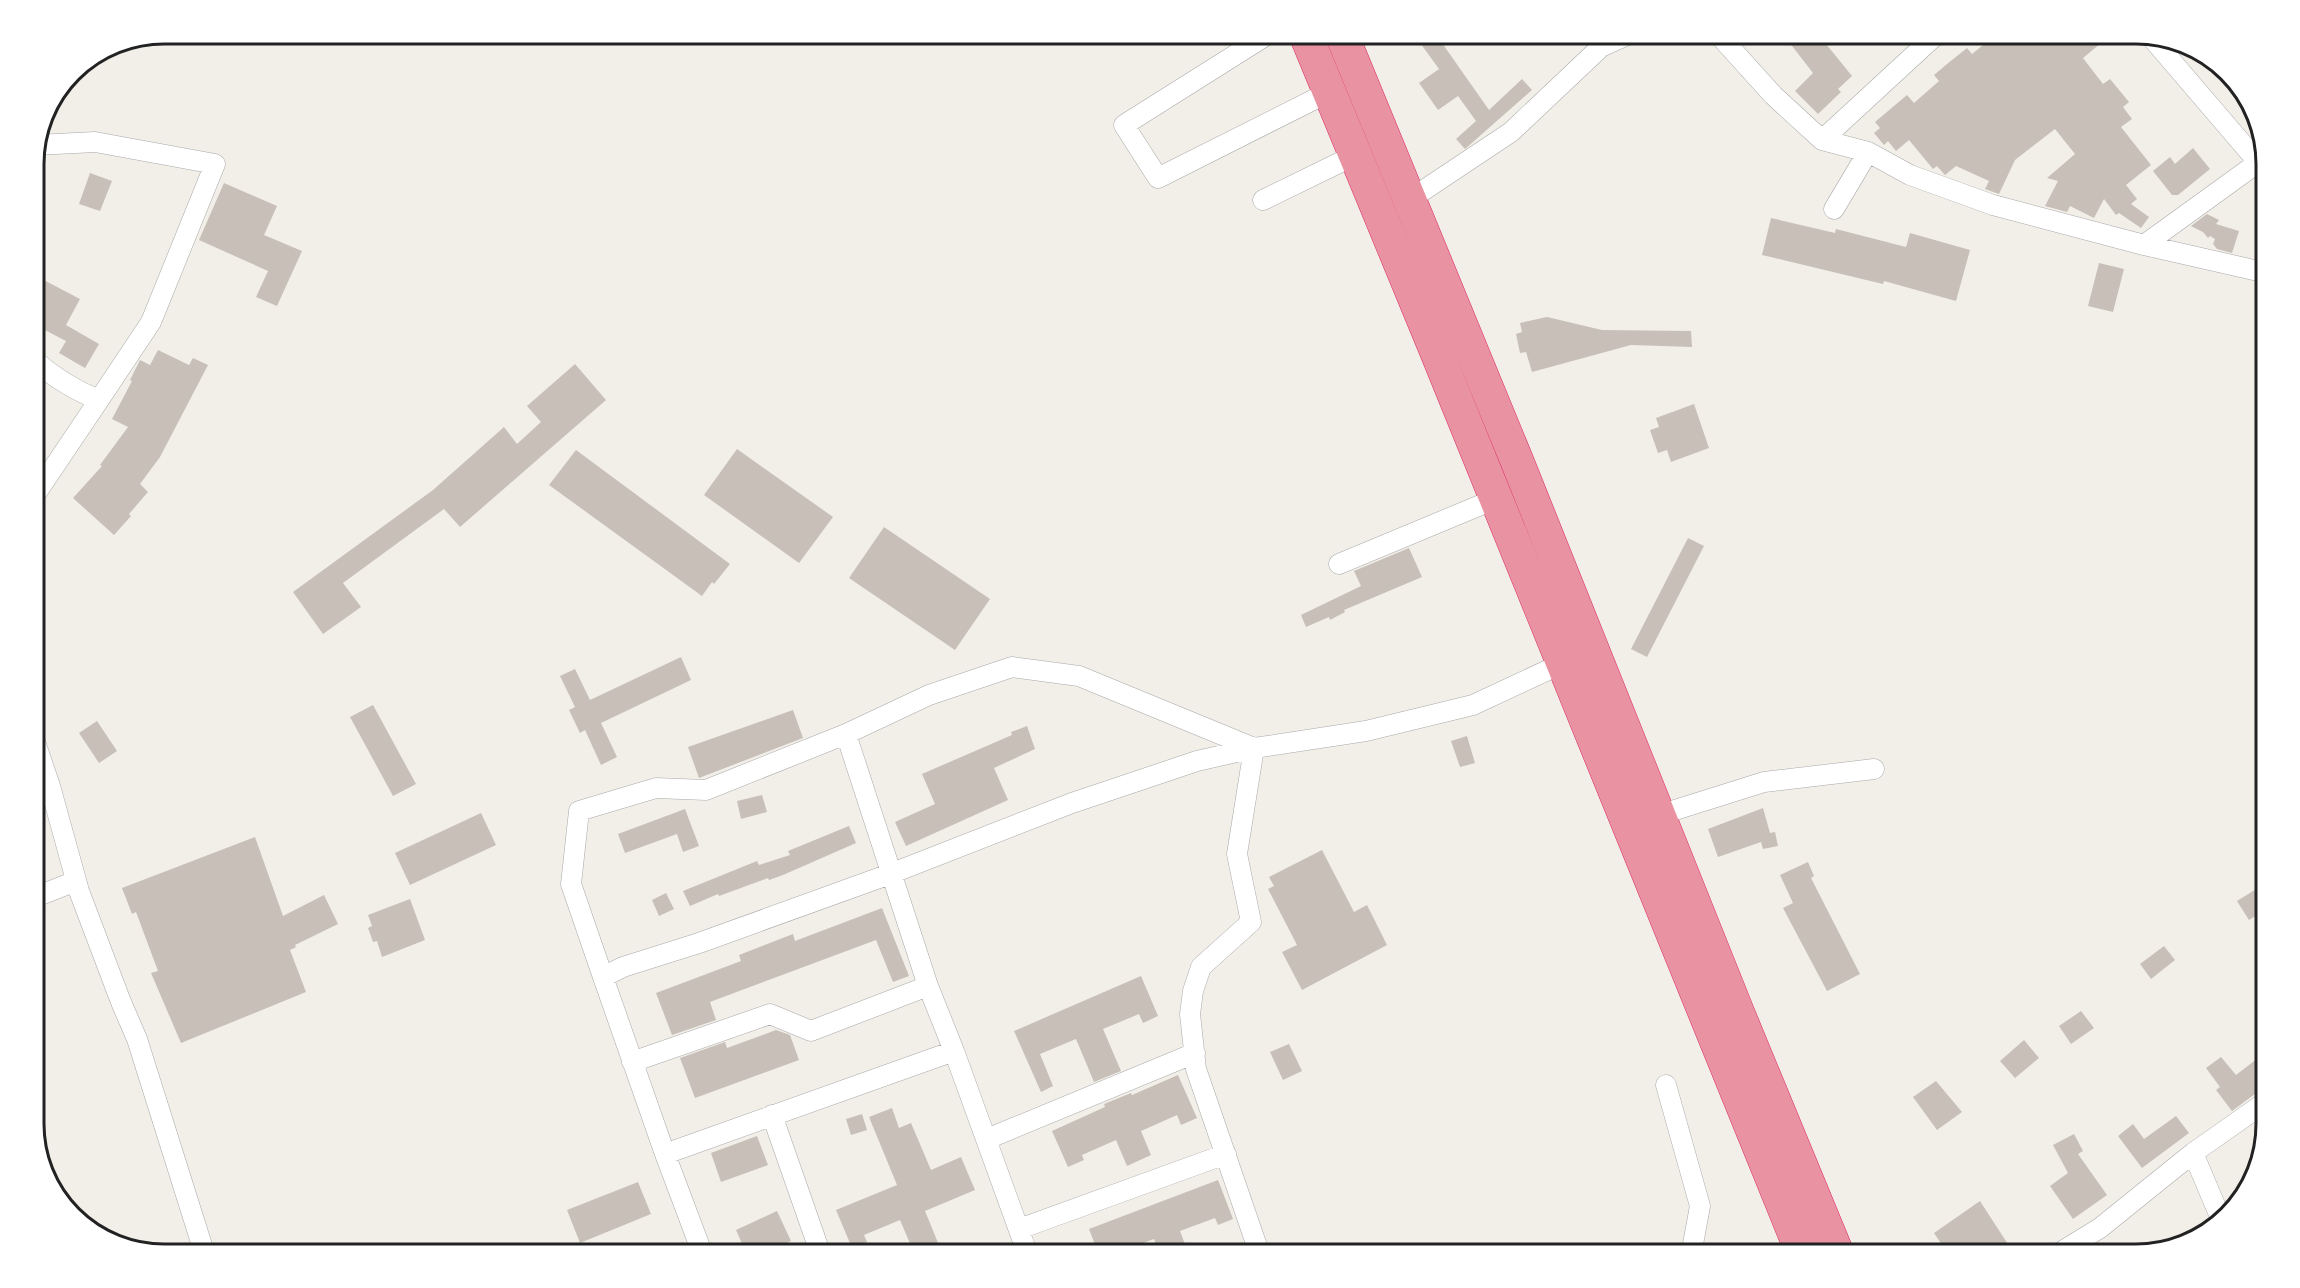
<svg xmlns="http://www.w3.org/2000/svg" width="2300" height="1288" font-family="'Public Sans',sans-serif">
<rect width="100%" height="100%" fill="#f2efe9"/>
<path fill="#c7bfb8" d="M 1413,33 L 1435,33 L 1489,110 L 1522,79 L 1532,90 L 1465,149 L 1456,139 L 1476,121 L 1458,96 L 1438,110 L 1419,83 L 1439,69 Z
M 1782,33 L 1839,33 L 1826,44 L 1852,76 L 1838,89 L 1841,92 L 1818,114 L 1795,91 L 1813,73 Z
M 1998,33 L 2113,33 L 2083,58 L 2103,84 L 2110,79 L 2129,102 L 2123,107 L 2132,119 L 2121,127 L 2151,165 L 2126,185 L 2137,199 L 2131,204 L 2149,217 L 2141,228 L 2119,213 L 2116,215 L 2104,199 L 2094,218 L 2070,206 L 2067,212 L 2045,206 L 2058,181 L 2047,178 L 2075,154 L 2055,129 L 2015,160 L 1999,194 L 1985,189 L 1989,181 L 1956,166 L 1945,175 L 1937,166 L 1933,169 L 1909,140 L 1896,151 L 1888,141 L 1884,145 L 1874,133 L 1880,128 L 1875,122 L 1907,95 L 1914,103 L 1939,81 L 1934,75 L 1947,64 L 1967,48 L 1972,54 Z
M 2193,148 L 2210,169 L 2178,195 L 2172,195 L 2153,171 L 2170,157 L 2175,164 Z
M 90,173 L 112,181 L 100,211 L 79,204 Z
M 224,183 L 277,206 L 264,235 L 302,251 L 277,306 L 256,297 L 268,271 L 199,240 Z
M 2207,214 L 2219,220 L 2216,224 L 2239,231 L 2232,253 L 2217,249 L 2213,244 L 2215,239 L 2210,236 L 2208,238 L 2203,232 L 2191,226 Z
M 1771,218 L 1835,233 L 1836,229 L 1906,247 L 1910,233 L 1970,250 L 1956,301 L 1884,281 L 1883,284 L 1762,255 Z
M 2099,263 L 2124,269 L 2113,312 L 2088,306 Z
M 33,277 L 38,280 L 40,278 L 80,299 L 66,325 L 99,344 L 85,368 L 59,353 L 66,341 L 33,324 Z
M 1547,317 L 1602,330 L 1691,331 L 1692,347 L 1631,345 L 1532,372 L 1526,352 L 1520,353 L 1516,334 L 1522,332 L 1520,323 Z
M 158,350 L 189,365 L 193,358 L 208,365 L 160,457 L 140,484 L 148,492 L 129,514 L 131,516 L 114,535 L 73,498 L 102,466 L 100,465 L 128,427 L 112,419 L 132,381 L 130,380 L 140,360 L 150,365 Z
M 575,364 L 606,400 L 460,527 L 444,509 L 343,583 L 361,607 L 323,634 L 293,592 L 433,490 L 504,427 L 517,444 L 541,422 L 527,406 Z
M 1694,404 L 1709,448 L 1671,462 L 1667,450 L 1658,453 L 1650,430 L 1659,427 L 1656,418 Z
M 737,449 L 833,517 L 799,563 L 704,495 Z
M 576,450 L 730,564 L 714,584 L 712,582 L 702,596 L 549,485 Z
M 884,527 L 990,599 L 955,650 L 849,578 Z
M 1688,538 L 1704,546 L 1647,657 L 1631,649 Z
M 1409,548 L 1422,577 L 1344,610 L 1345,612 L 1330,620 L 1329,617 L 1306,627 L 1301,615 L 1361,586 L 1354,571 Z
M 681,657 L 691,680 L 601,723 L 617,757 L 601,765 L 585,730 L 580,733 L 569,710 L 575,707 L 560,676 L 575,669 L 590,700 Z
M 373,705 L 416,784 L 393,796 L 350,717 Z
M 793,710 L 803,738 L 699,778 L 688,747 Z
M 97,721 L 117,751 L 99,763 L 79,733 Z
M 1027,726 L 1035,749 L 994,768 L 1008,800 L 906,846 L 895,822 L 935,804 L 922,774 L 1012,735 L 1011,732 Z
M 1467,736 L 1475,763 L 1460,767 L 1451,741 Z
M 762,795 L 767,812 L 741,819 L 737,801 Z
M 1763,808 L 1770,833 L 1775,832 L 1778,846 L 1763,849 L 1761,842 L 1718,857 L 1708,829 Z
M 685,809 L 699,846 L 683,852 L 677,834 L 625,853 L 618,834 Z
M 481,813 L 496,845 L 410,885 L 395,853 Z
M 849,826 L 856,843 L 783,875 L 769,880 L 768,878 L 719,896 L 718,894 L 690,906 L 683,891 L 757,861 L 759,865 L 790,855 L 788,851 Z
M 255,837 L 283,916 L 324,895 L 338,924 L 295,945 L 296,947 L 290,950 L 306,992 L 181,1043 L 151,973 L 158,971 L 136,912 L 132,914 L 122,888 Z
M 1322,850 L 1354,912 L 1367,905 L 1387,945 L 1302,990 L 1282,952 L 1297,945 L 1268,889 L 1274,886 L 1269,877 Z
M 1808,862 L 1814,876 L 1811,878 L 1860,974 L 1827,991 L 1783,908 L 1793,903 L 1780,875 Z
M 2261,886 L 2267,895 L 2267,909 L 2249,920 L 2237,901 Z
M 666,893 L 674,909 L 659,916 L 652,900 Z
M 410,899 L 425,940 L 382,957 L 377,941 L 373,942 L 368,928 L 372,926 L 368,915 Z
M 882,908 L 909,976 L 893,982 L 876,940 L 710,1002 L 716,1020 L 672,1035 L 656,993 L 741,961 L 739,955 L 793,934 L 795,941 Z
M 2164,946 L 2175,960 L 2151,979 L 2140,964 Z
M 1141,976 L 1158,1016 L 1143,1023 L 1139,1014 L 1103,1029 L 1121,1071 L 1094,1082 L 1076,1039 L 1040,1054 L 1053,1086 L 1041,1092 L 1014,1031 Z
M 2081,1011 L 2094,1028 L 2071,1044 L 2059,1026 Z
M 776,1030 L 790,1035 L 799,1060 L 695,1098 L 680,1058 L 725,1042 L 727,1048 Z
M 2024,1040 L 2039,1058 L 2015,1078 L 2000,1061 Z
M 1289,1044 L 1302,1071 L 1283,1080 L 1270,1052 Z
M 2267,1051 L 2267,1085 L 2232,1111 L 2216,1090 L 2220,1087 L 2206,1068 L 2221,1057 L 2236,1075 Z
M 1178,1075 L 1197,1118 L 1181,1125 L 1177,1115 L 1141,1131 L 1151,1155 L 1127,1166 L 1116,1140 L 1082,1155 L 1084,1160 L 1068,1167 L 1052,1131 L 1105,1107 L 1104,1104 L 1131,1093 L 1132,1095 Z
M 1936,1081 L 1962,1112 L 1937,1130 L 1913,1097 Z
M 892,1108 L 899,1128 L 911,1123 L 931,1170 L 961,1157 L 975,1190 L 925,1211 L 943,1255 L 915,1255 L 900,1220 L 864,1235 L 867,1242 L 852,1248 L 836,1210 L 897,1185 L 869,1117 Z
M 862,1114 L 867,1130 L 851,1135 L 846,1119 Z
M 2176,1116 L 2189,1133 L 2142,1168 L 2118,1136 L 2133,1124 L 2144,1139 Z
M 2074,1134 L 2083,1151 L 2078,1154 L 2107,1195 L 2073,1219 L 2050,1186 L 2068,1173 L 2053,1145 Z
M 757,1136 L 768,1165 L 721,1182 L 711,1153 Z
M 1218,1180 L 1233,1219 L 1218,1225 L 1215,1218 L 1180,1231 L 1189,1255 L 1160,1255 L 1154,1239 L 1111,1255 L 1099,1255 L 1089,1229 Z
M 638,1182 L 651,1214 L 580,1243 L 567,1210 Z
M 1980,1201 L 1989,1215 L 2015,1255 L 1949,1255 L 1934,1233 Z
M 777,1211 L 791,1241 L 762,1255 L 747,1255 L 736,1230 Z"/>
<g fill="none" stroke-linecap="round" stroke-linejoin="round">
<defs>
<path id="street" d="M 1270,33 L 1124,125 L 1158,178 L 1329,92
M 1717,33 L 1773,95 L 1822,140 L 1868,152 L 1910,175 L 1993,205 L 2144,245 L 2267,273
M 2151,37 L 2258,162
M 1822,140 L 1938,33
M 36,145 L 95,142 L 215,164 L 151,322 L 99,400
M 1263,200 L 1355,155
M 1409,200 L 1511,132 L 1601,47 L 1632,33
M 1834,209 L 1868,152
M 2144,245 L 2267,156
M 33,359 C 53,377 74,390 99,400 L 33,498
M 1339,564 L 1495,499
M 33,736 L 50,786 L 79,891 L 121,1002 L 137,1039 L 205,1255
M 1659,815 L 1764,782 L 1874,769
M 33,898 L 76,881
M 603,977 L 571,884 L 579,811 L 656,788 L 706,790 L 846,734
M 632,1062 L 770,1014 L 811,1031 L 928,986
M 1666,1085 L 1700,1206 L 1691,1255
M 772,1115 L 821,1255
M 987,1139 L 1195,1053
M 2193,1153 L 2221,1219
M 665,1154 L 954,1051
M 1019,1229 L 1226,1154
M 703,1255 L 665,1154 L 603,977 L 623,967 L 699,943 L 890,874 L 1072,803 L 1197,761 L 1254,748 L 1366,731 L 1473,705 L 1563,663
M 1028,1255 L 954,1051 L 928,986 L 846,734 L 929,695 L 1012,667 L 1079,676 L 1254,748 L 1237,854 L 1251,922 L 1201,967 L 1193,991 L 1190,1014 L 1196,1069 L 1260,1255
M 2056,1255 L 2100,1228 L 2193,1153 L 2267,1101"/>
<path id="highway" d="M 1305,33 L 1437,353 L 1803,1255
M 1341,33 L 1517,461 L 1738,1013 L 1838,1255"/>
</defs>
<use href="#street" stroke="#a9a9a9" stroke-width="21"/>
<use href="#highway" stroke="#dc2a67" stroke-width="34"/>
<use href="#street" stroke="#fff" stroke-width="20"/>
<use href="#highway" stroke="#e892a2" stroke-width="33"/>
</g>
<path d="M0 0H2300V1288H0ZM164 44H2136A120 120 0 0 1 2256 164V1124A120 120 0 0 1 2136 1244H164A120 120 0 0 1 44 1124V164A120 120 0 0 1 164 44Z" fill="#fff" fill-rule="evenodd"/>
<path fill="none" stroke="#222" stroke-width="3" d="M164 44H2136A120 120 0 0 1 2256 164V1124A120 120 0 0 1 2136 1244H164A120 120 0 0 1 44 1124V164A120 120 0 0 1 164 44Z"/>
</svg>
